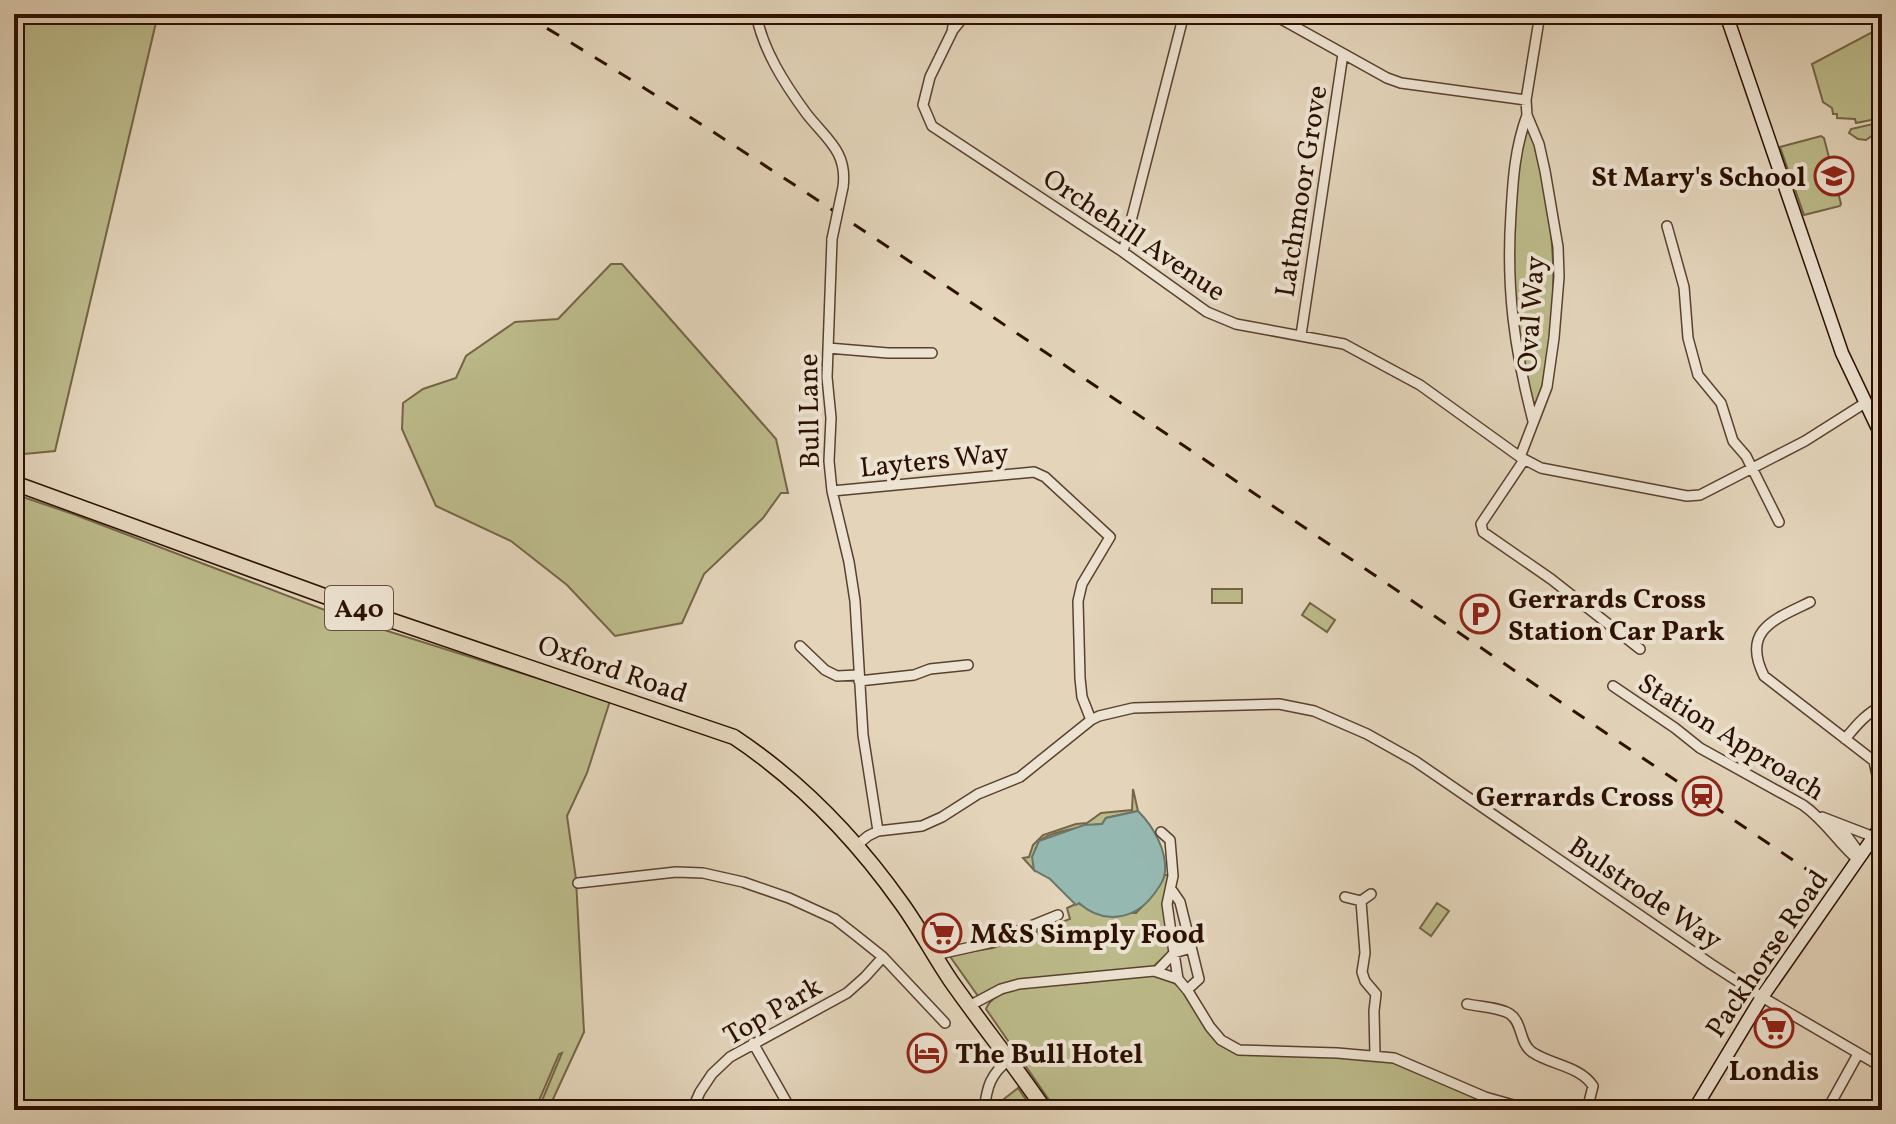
<svg xmlns="http://www.w3.org/2000/svg" width="1896" height="1124" font-family="Vollkorn,serif">
<rect width="100%" height="100%" fill="#e3d4ba"/>
<filter id="stains"><feTurbulence type="fractalNoise" baseFrequency=".0025" numOctaves="4"/><feColorMatrix values="0 0 0 0 .2 0 0 0 0 .09 0 0 0 0 .02 0 0 0 .5 -.17"/></filter>
<radialGradient id="worn" r=".72"><stop offset=".6" stop-color="#630" stop-opacity="0"/><stop offset="1" stop-color="#630" stop-opacity=".3"/></radialGradient>
<path fill="#bcba8a" stroke="#746545" stroke-width="2" d="M 14,14 L 158,14 L 55,451 L 14,455 Z
M 1880,28 L 1882,31 L 1882,115 L 1871,120 L 1856,123 L 1855,119 L 1837,118 L 1837,114 L 1833,114 L 1832,108 L 1823,102 L 1812,64 Z
M 1873,124 L 1878,125 L 1880,130 L 1866,140 L 1858,139 L 1849,133 L 1851,129 Z
M 1528,132 L 1532,134 C 1558,230 1560,303 1539,401 L 1535,403 L 1532,401 C 1525,364 1516,327 1514,290 C 1511,238 1516,185 1524,134 Z
M 1821,136 L 1824,138 L 1841,204 L 1840,206 L 1804,215 L 1780,147 Z
M 611,264 L 622,264 L 776,439 L 788,493 L 781,493 L 763,518 L 704,574 L 682,623 L 615,636 L 567,585 L 511,541 L 436,506 L 402,429 L 403,403 L 423,389 L 456,378 L 466,356 L 515,322 L 558,319 Z
M 14,494 L 73,514 L 343,617 L 610,701 L 587,773 L 567,816 L 576,879 L 584,1032 L 548,1110 L 538,1110 L 562,1053 L 559,1054 L 535,1110 L 14,1110 Z
M 1212,589 L 1242,589 L 1242,603 L 1212,603 Z
M 1310,603 L 1335,620 L 1327,632 L 1302,615 Z
M 1133,789 L 1138,811 L 1106,818 L 1102,824 C 1090,825 1049,832 1041,840 C 1033,848 1033,860 1034,870 L 1023,858 L 1029,857 L 1033,845 L 1043,835 L 1076,824 L 1087,823 L 1101,813 L 1132,810 Z
M 1165,875 L 1169,875 L 1170,951 L 1153,967 L 1022,980 L 978,996 L 949,955 L 993,948 L 1070,919 L 1067,908 L 1078,903 L 1093,912 L 1136,913 C 1148,901 1158,890 1165,875 Z
M 1437,903 L 1449,911 L 1431,936 L 1420,928 Z
M 1152,975 C 1187,979 1206,1020 1225,1046 L 1347,1055 L 1391,1061 L 1513,1110 L 1056,1110 L 986,1009 C 994,985 1053,983 1075,980 C 1093,986 1097,978 1112,976 C 1125,975 1139,975 1152,975 Z
M 1018,1088 L 1033,1110 L 999,1110 L 995,1106 Z"/>
<path fill="#95b8b0" stroke="#6b756a" stroke-width="2" d="M 1138,811 C 1153,826 1167,850 1165,872 C 1164,881 1159,887 1154,894 C 1135,920 1103,925 1079,903 L 1076,905 L 1050,879 L 1034,870 L 1032,857 L 1039,841 L 1084,825 L 1102,824 L 1106,818 Z"/>
<g fill="none" stroke-linecap="round" stroke-linejoin="round">
<defs>
<path id="street" d="M 756,14 C 763,50 784,83 806,113 C 825,138 848,151 843,187
M 955,14 L 952,32 L 930,77 L 923,105 L 932,126 L 1123,252 L 1207,312 L 1236,324 L 1344,344 L 1420,385 L 1520,457 L 1541,468 L 1687,496 L 1700,495 L 1805,441 L 1865,403
M 1272,14 L 1387,78 L 1401,83 L 1526,100
M 953,30 L 966,14
M 1527,115 C 1515,148 1513,178 1511,213 C 1506,288 1514,348 1533,421
M 1667,226 L 1684,287 L 1688,338 L 1698,375 L 1721,403 L 1733,441 L 1746,456 L 1779,522
M 832,239 L 827,377 L 831,418 L 829,461 L 832,491 L 849,562 L 855,601 L 863,735 L 878,831
M 1123,252 L 1184,14
M 1301,335 L 1343,54
M 828,348 L 888,353 L 932,353
M 1520,457 L 1547,387 L 1554,338 L 1559,277 L 1558,247 L 1545,171 L 1539,144 L 1527,115 L 1526,100 L 1540,14
M 1524,460 L 1481,524 L 1483,532 L 1551,579 L 1640,649
M 832,491 L 1034,472 L 1045,477 L 1110,537 L 1082,584 L 1078,601 L 1080,678 L 1082,697 L 1091,720
M 1810,602 C 1775,619 1741,630 1764,676 L 1874,761 L 1877,775 L 1882,780
M 800,646 L 825,670 L 837,676 L 858,675
M 859,681 L 914,675 L 930,669 L 968,665
M 1613,686 L 1675,728 L 1700,748 L 1803,805 C 1826,821 1837,842 1857,859
M 1845,739 C 1856,726 1866,713 1882,706
M 1822,817 L 1874,837
M 1832,824 L 1847,836 L 1860,854
M 856,846 L 868,836 L 878,831 L 922,826 L 942,817 L 978,794 L 1020,777 L 1091,720 L 1099,716 L 1133,708 L 1279,704 L 1314,711 L 1367,734 L 1415,761 L 1711,964 L 1762,997 L 1882,1067
M 578,883 L 676,872 L 703,873 L 743,882 L 789,898 L 835,919 L 858,937 L 883,957 L 945,1023
M 1171,889 L 1180,902 L 1199,979 L 1187,990
M 1345,897 L 1361,901 L 1365,953 L 1362,972 L 1365,981 L 1376,994 L 1374,1011 L 1375,1055
M 1361,901 L 1371,894
M 936,957 L 944,953 L 989,943 L 1058,915
M 1157,971 L 1174,953 L 1167,904 L 1173,876 L 1170,840 L 1161,832
M 1178,979 L 1174,953 L 1191,948
M 1467,1004 C 1480,1007 1499,1007 1510,1014 C 1523,1023 1519,1043 1532,1052 C 1551,1065 1580,1066 1593,1086 L 1587,1110
M 969,1006 L 1001,989 L 1019,984 L 1154,971 L 1178,979 L 1188,991 L 1210,1027 L 1221,1040 L 1239,1050 L 1337,1053 L 1394,1058 L 1485,1097 L 1531,1110
M 753,1043 L 791,1110
M 692,1110 L 700,1092 L 712,1074 L 730,1057 L 847,993 L 865,977 L 883,957
M 984,1110 C 987,1087 990,1074 1010,1059
M 1827,1110 L 1858,1054"/>
<path id="secondary" d="M 1726,14 L 1842,353 L 1882,437
M 1694,1110 L 1762,997 L 1882,825"/>
<path id="primary" d="M 14,483 L 393,621 L 734,737 C 800,781 856,839 902,904 C 920,929 934,956 951,981 C 982,1025 1015,1066 1045,1110"/>
</defs>
<use href="#street" stroke="#5a412e" stroke-width="12"/>
<use href="#secondary" stroke="#2c1000" stroke-width="15"/>
<use href="#primary" stroke="#2c1000" stroke-width="17"/>
<use href="#street" stroke="#ede3d2" stroke-width="9"/>
<use href="#secondary" stroke="#ede3d2" stroke-width="12"/>
<use href="#primary" stroke="#e3d4ba" stroke-width="14"/>
<path stroke="#2c1000" stroke-width="3" stroke-dasharray="14 14" stroke-linecap="butt" d="M 523,14 C 695,116 861,229 1027,340 C 1291,517 1552,697 1815,875"/>
<defs>
<path id="street-bridge" d="M 832,239 L 843,187"/>
</defs>
<use href="#street-bridge" stroke="#5a412e" stroke-width="12" stroke-linecap="butt"/>
<use href="#street-bridge" stroke="#ede3d2" stroke-width="9"/>
</g>
<defs>
<symbol id="school-ring" viewBox="-11 -11 22 22"><circle r="9.5" fill="#ede3d2" stroke="#8f2418" stroke-width="1.5"/><path d="M0-5L7-2L0 1L-7-2ZM-4 1L0 2.5L4 1V4Q0 6-4 4Z" fill="#8f2418"/></symbol>
<symbol id="parking-ring" viewBox="-11 -11 22 22"><circle r="9.5" fill="#ede3d2" stroke="#8f2418" stroke-width="1.5"/><path d="M-3.5-5.5H1a3.5 3.5 0 0 1 0 7H-1V5.5H-3.5ZM-1-3.4V-.6H.8a1.4 1.4 0 0 0 0-2.8Z" fill="#8f2418"/></symbol>
<symbol id="station-ring" viewBox="-11 -11 22 22"><circle r="9.5" fill="#ede3d2" stroke="#8f2418" stroke-width="1.5"/><path d="M-3-6H3Q5-6 5-4V2Q5 4 3 4L4.5 6H3L1.5 4h-3L-3 6H-4.5L-3 4Q-5 4-5 2V-4Q-5-6-3-6ZM-3.5-4v3h7v-3ZM-3.5 1v1.5H-2V1ZM2 1v1.5H3.5V1Z" fill="#8f2418"/></symbol>
<symbol id="supermarket-ring" viewBox="-11 -11 22 22"><circle r="9.5" fill="#ede3d2" stroke="#8f2418" stroke-width="1.5"/><path d="M-6-5.5h2.5l.6 2H6L4.5 2H-2.5L-4.4-4H-6ZM-1.5 3.2a1.3 1.3 0 1 0 .1 0ZM3 3.2a1.3 1.3 0 1 0 .1 0Z" fill="#8f2418"/></symbol>
<symbol id="hotel-ring" viewBox="-11 -11 22 22"><circle r="9.5" fill="#ede3d2" stroke="#8f2418" stroke-width="1.5"/><path d="M-6-4.5h1.5V1H6V5H4.5V3h-9V5H-6ZM-4 0a1.8 1.8 0 1 1 3.6 0ZM.5 0V-2.5h3Q6-2.5 6 0Z" fill="#8f2418"/></symbol>
</defs>
<g fill-rule="evenodd">
<use href="#school-ring" x="1812" y="154" width="44" height="44"/>
<use href="#parking-ring" x="1458" y="592" width="44" height="44"/>
<use href="#station-ring" x="1680" y="774" width="44" height="44"/>
<use href="#supermarket-ring" x="920" y="911" width="44" height="44"/>
<use href="#supermarket-ring" x="1752" y="1006" width="44" height="44"/>
<use href="#hotel-ring" x="905" y="1031" width="44" height="44"/>
</g>
<g text-anchor="middle" stroke-width="8" stroke-linejoin="round" paint-order="stroke">
<rect fill="#ede3d2" stroke="#664f3f" stroke-width="2" x="325" y="586" width="68" height="44" rx="6"/>
<g font-size="26" font-weight="bold" fill="#2c1000">
<text x="359" y="617">A40</text>
</g>
<g font-size="28" font-weight="bold" fill="#2c1000" stroke="#ede3d2" text-anchor="start">
<text x="1806" y="186" text-anchor="end">St Mary's School</text>
<text x="1508" y="608">Gerrards Cross<tspan x="1508" dy="32">Station Car Park</tspan></text>
<text x="1674" y="806" text-anchor="end">Gerrards Cross</text>
<text x="970" y="943">M&amp;S Simply Food</text>
<text x="955" y="1063">The Bull Hotel</text>
<text x="1774" y="1080" text-anchor="middle">Londis</text>
</g>
<g font-size="28" fill="#2c1000" stroke="#ede3d2">
<text transform="translate(1300 191) rotate(-81)" y="10">Latchmoor Grove</text>
<text transform="translate(1135 234) rotate(34)" y="10">Orchehill Avenue</text>
<text transform="translate(1530 314) rotate(-86)" y="10">Oval Way</text>
<text transform="translate(808 411) rotate(-91)" y="10">Bull Lane</text>
<text transform="translate(934 459) rotate(-6)" y="10">Layters Way</text>
<text transform="translate(613 668) rotate(19)" y="10">Oxford Road</text>
<text transform="translate(1732 736) rotate(32)" y="10">Station Approach</text>
<text transform="translate(1646 892) rotate(34)" y="10">Bulstrode Way</text>
<text transform="translate(1766 953) rotate(-56)" y="10">Packhorse Road</text>
<text transform="translate(772 1010) rotate(-30)" y="10">Top Park</text>
</g>
</g>
<rect width="1896" height="1124" fill="none" stroke="#e3d4ba" stroke-width="48"/>
<rect x="16" y="16" width="1864" height="1092" fill="none" stroke="#2c1000" stroke-width="4"/>
<rect x="24" y="24" width="1848" height="1076" fill="none" stroke="#2c1000" stroke-width="2"/>
<rect width="100%" height="100%" filter="url(#stains)"/>
<rect width="100%" height="100%" fill="url(#worn)"/>
</svg>
